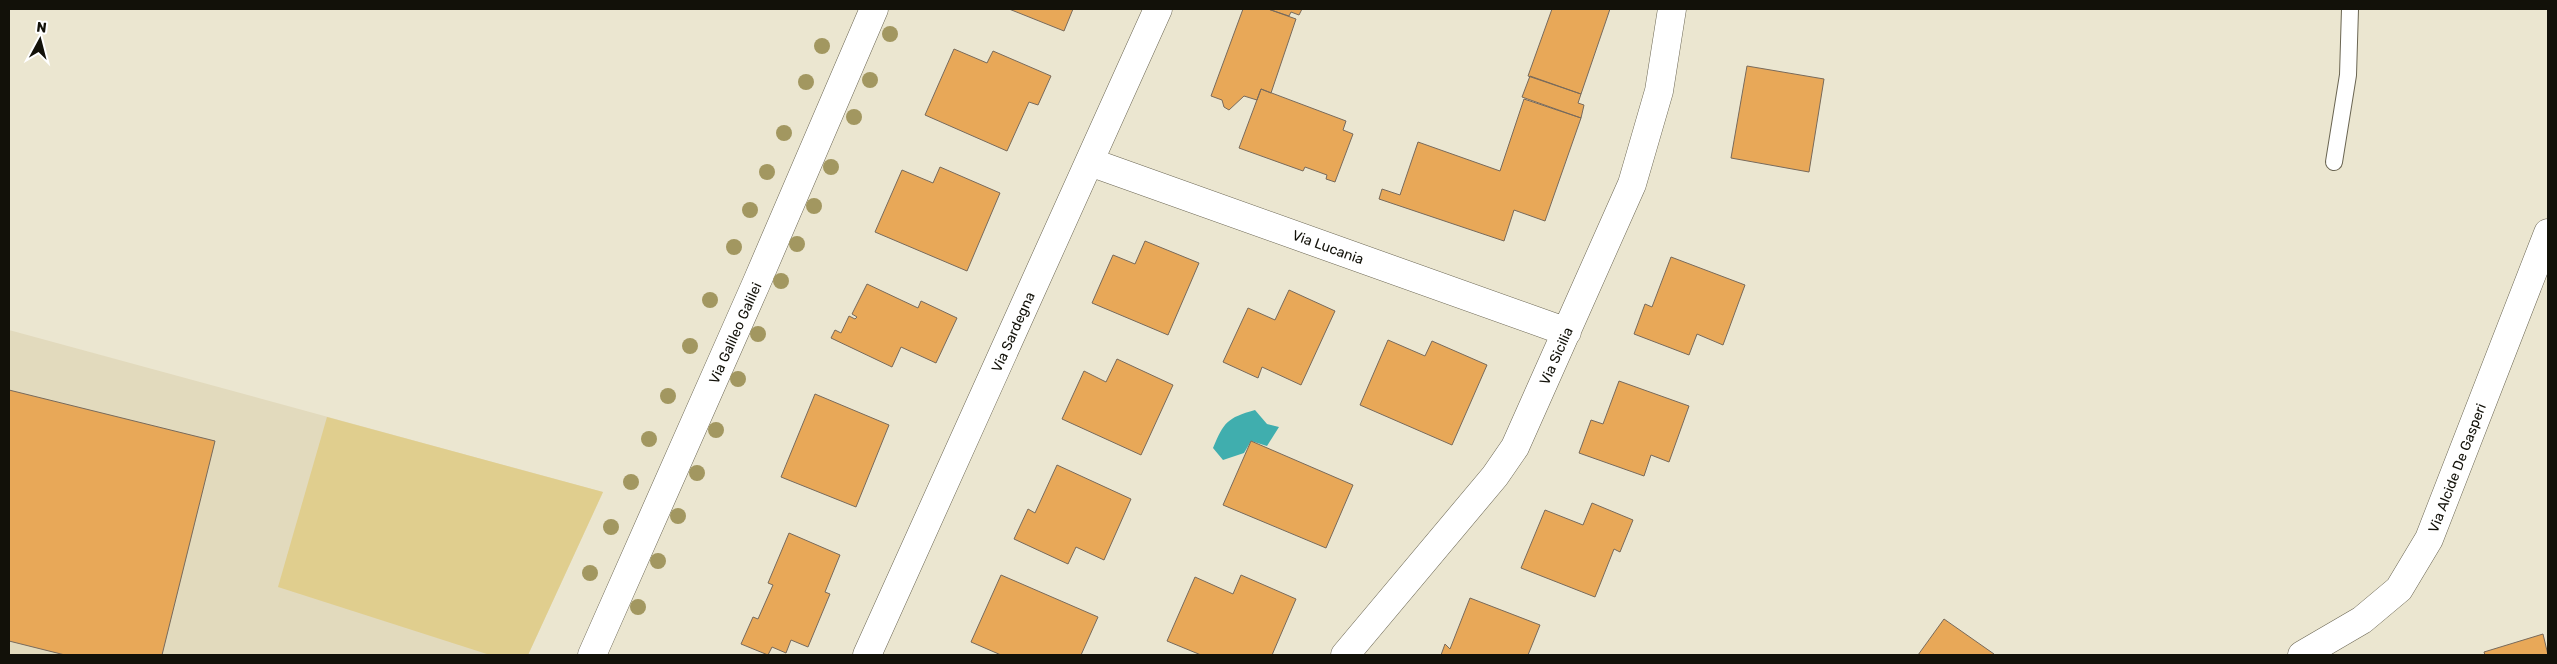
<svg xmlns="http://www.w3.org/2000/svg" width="2557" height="664" font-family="Rubik,sans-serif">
<rect width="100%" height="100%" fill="#ebe6d0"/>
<path fill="#e2dabd" d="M 9,330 L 603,492 L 528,655 L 9,655 Z"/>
<path fill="#e0ce8e" d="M 327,417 L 603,492 L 528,655 L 490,655 L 278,587 Z"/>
<path fill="#40aeae" d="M 1255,410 L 1267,424 L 1279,427 L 1267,446 L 1251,441 L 1244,453 L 1223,460 L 1213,448 C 1224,422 1227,418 1255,410 Z"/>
<path fill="#e8a858" stroke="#786a5b" d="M 1009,9 L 1073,9 L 1064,31 Z
M 1243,9 L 1268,9 L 1296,19 L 1271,93 L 1261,89 L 1257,100 L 1244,96 L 1229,110 L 1224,107 L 1222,100 L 1211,96 Z
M 1268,9 L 1302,9 L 1299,15 L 1291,12 L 1289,16 Z
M 1552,9 L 1610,9 L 1581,94 L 1528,76 Z
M 954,49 L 987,63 L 993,51 L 1051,76 L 1038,105 L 1029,102 L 1007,151 L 925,115 Z
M 1747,66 L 1824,79 L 1809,172 L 1731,158 Z
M 1530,76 L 1581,94 L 1578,103 L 1584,105 L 1581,118 L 1522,97 Z
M 1261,89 L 1346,121 L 1343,130 L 1353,134 L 1335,182 L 1326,179 L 1327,175 L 1305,167 L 1303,171 L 1239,148 Z
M 1524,99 L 1581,118 L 1545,221 L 1514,210 L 1504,241 L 1379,199 L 1382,189 L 1400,195 L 1418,142 L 1500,171 Z
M 940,167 L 1000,193 L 967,271 L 875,232 L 902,170 L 933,183 Z
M 1145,241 L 1199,263 L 1168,335 L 1092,303 L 1113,255 L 1135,264 Z
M 1671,257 L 1745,285 L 1723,345 L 1697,334 L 1689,355 L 1634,334 L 1645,304 L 1652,307 Z
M 867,284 L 918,308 L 921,301 L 957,318 L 936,363 L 901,347 L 892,367 L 831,338 L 835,330 L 841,333 L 849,316 L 855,319 L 857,317 L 852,314 Z
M 1289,290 L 1335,311 L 1301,385 L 1262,367 L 1258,378 L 1223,362 L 1248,308 L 1275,320 Z
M 1388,340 L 1425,356 L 1432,341 L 1487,365 L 1452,445 L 1360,405 Z
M 1117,359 L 1173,385 L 1141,455 L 1062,419 L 1084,371 L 1106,382 Z
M 1619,381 L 1689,406 L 1669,462 L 1651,455 L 1644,476 L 1579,453 L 1591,420 L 1603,424 Z
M 9,390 L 215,441 L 162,655 L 65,655 L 9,641 Z
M 815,394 L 889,425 L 856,507 L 781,477 Z
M 1251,441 L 1353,485 L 1326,548 L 1223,505 Z
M 1057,465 L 1131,499 L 1104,560 L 1076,547 L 1068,564 L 1014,539 L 1028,509 L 1035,513 Z
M 1592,503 L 1633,520 L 1620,552 L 1614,549 L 1595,597 L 1521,568 L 1545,510 L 1583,525 Z
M 789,533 L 840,555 L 825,592 L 830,594 L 808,647 L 791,640 L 786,653 L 772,647 L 768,655 L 741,644 L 753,617 L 758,619 L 773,585 L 768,583 Z
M 1001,575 L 1098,617 L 1081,655 L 1001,655 L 971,642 Z
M 1241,575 L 1296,599 L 1272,655 L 1201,655 L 1167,641 L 1195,577 L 1233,594 Z
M 1470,598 L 1540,625 L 1528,655 L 1441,655 L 1445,644 L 1450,649 Z
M 1944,619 L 1994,654 L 1993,655 L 1918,655 Z
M 2543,634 L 2548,655 L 2485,655 L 2484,652 Z"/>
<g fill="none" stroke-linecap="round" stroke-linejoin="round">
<defs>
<path id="service" d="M 2334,162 L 2348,75 L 2350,9"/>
<path id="minor" d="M 1090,162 L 1567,332
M 592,655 L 756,284 L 874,9
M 867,655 L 1158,9
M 1345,655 L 1495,476 L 1515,447 L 1632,184 L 1659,91 L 1672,9
M 2302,655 L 2362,620 L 2399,589 L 2429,539 L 2548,233"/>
</defs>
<use href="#service" stroke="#6a6552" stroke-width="18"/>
<use href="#minor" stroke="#6a6552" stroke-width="29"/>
<use href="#service" stroke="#fff" stroke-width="16"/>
<use href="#minor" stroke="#fff" stroke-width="28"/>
</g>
<g fill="#a29760">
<circle cx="890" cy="34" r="8"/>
<circle cx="822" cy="46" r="8"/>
<circle cx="870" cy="80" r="8"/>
<circle cx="806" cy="82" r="8"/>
<circle cx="854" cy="117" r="8"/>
<circle cx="784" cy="133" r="8"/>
<circle cx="831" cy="167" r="8"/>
<circle cx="767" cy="172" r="8"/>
<circle cx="814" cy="206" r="8"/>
<circle cx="750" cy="210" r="8"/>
<circle cx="797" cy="244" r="8"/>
<circle cx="734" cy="247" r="8"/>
<circle cx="781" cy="281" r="8"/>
<circle cx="710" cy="300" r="8"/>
<circle cx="758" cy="334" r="8"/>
<circle cx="690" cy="346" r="8"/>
<circle cx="738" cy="379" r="8"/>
<circle cx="668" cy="396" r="8"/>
<circle cx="716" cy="430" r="8"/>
<circle cx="649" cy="439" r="8"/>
<circle cx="697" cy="473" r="8"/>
<circle cx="631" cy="482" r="8"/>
<circle cx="678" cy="516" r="8"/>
<circle cx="611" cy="527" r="8"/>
<circle cx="658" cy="561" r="8"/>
<circle cx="590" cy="573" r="8"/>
<circle cx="638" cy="607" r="8"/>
</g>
<g text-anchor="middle" stroke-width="4.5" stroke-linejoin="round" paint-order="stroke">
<g font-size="14" fill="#121109" stroke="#fff">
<text transform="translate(1328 247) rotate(20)" y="5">Via Lucania</text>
<text transform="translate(1013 332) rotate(-66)" y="5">Via Sardegna</text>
<text transform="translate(735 333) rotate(-66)" y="5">Via Galileo Galilei</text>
<text transform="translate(1556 356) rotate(-66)" y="5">Via Sicilia</text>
<text transform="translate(2457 468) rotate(-69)" y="5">Via Alcide De Gasperi</text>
</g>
</g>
<rect width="2557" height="664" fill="none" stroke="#121109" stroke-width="20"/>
<g transform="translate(40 40) rotate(7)" stroke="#ffffff" stroke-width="4" paint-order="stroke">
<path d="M0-4L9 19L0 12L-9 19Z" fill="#121109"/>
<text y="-8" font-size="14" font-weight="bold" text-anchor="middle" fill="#121109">N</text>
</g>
</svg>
